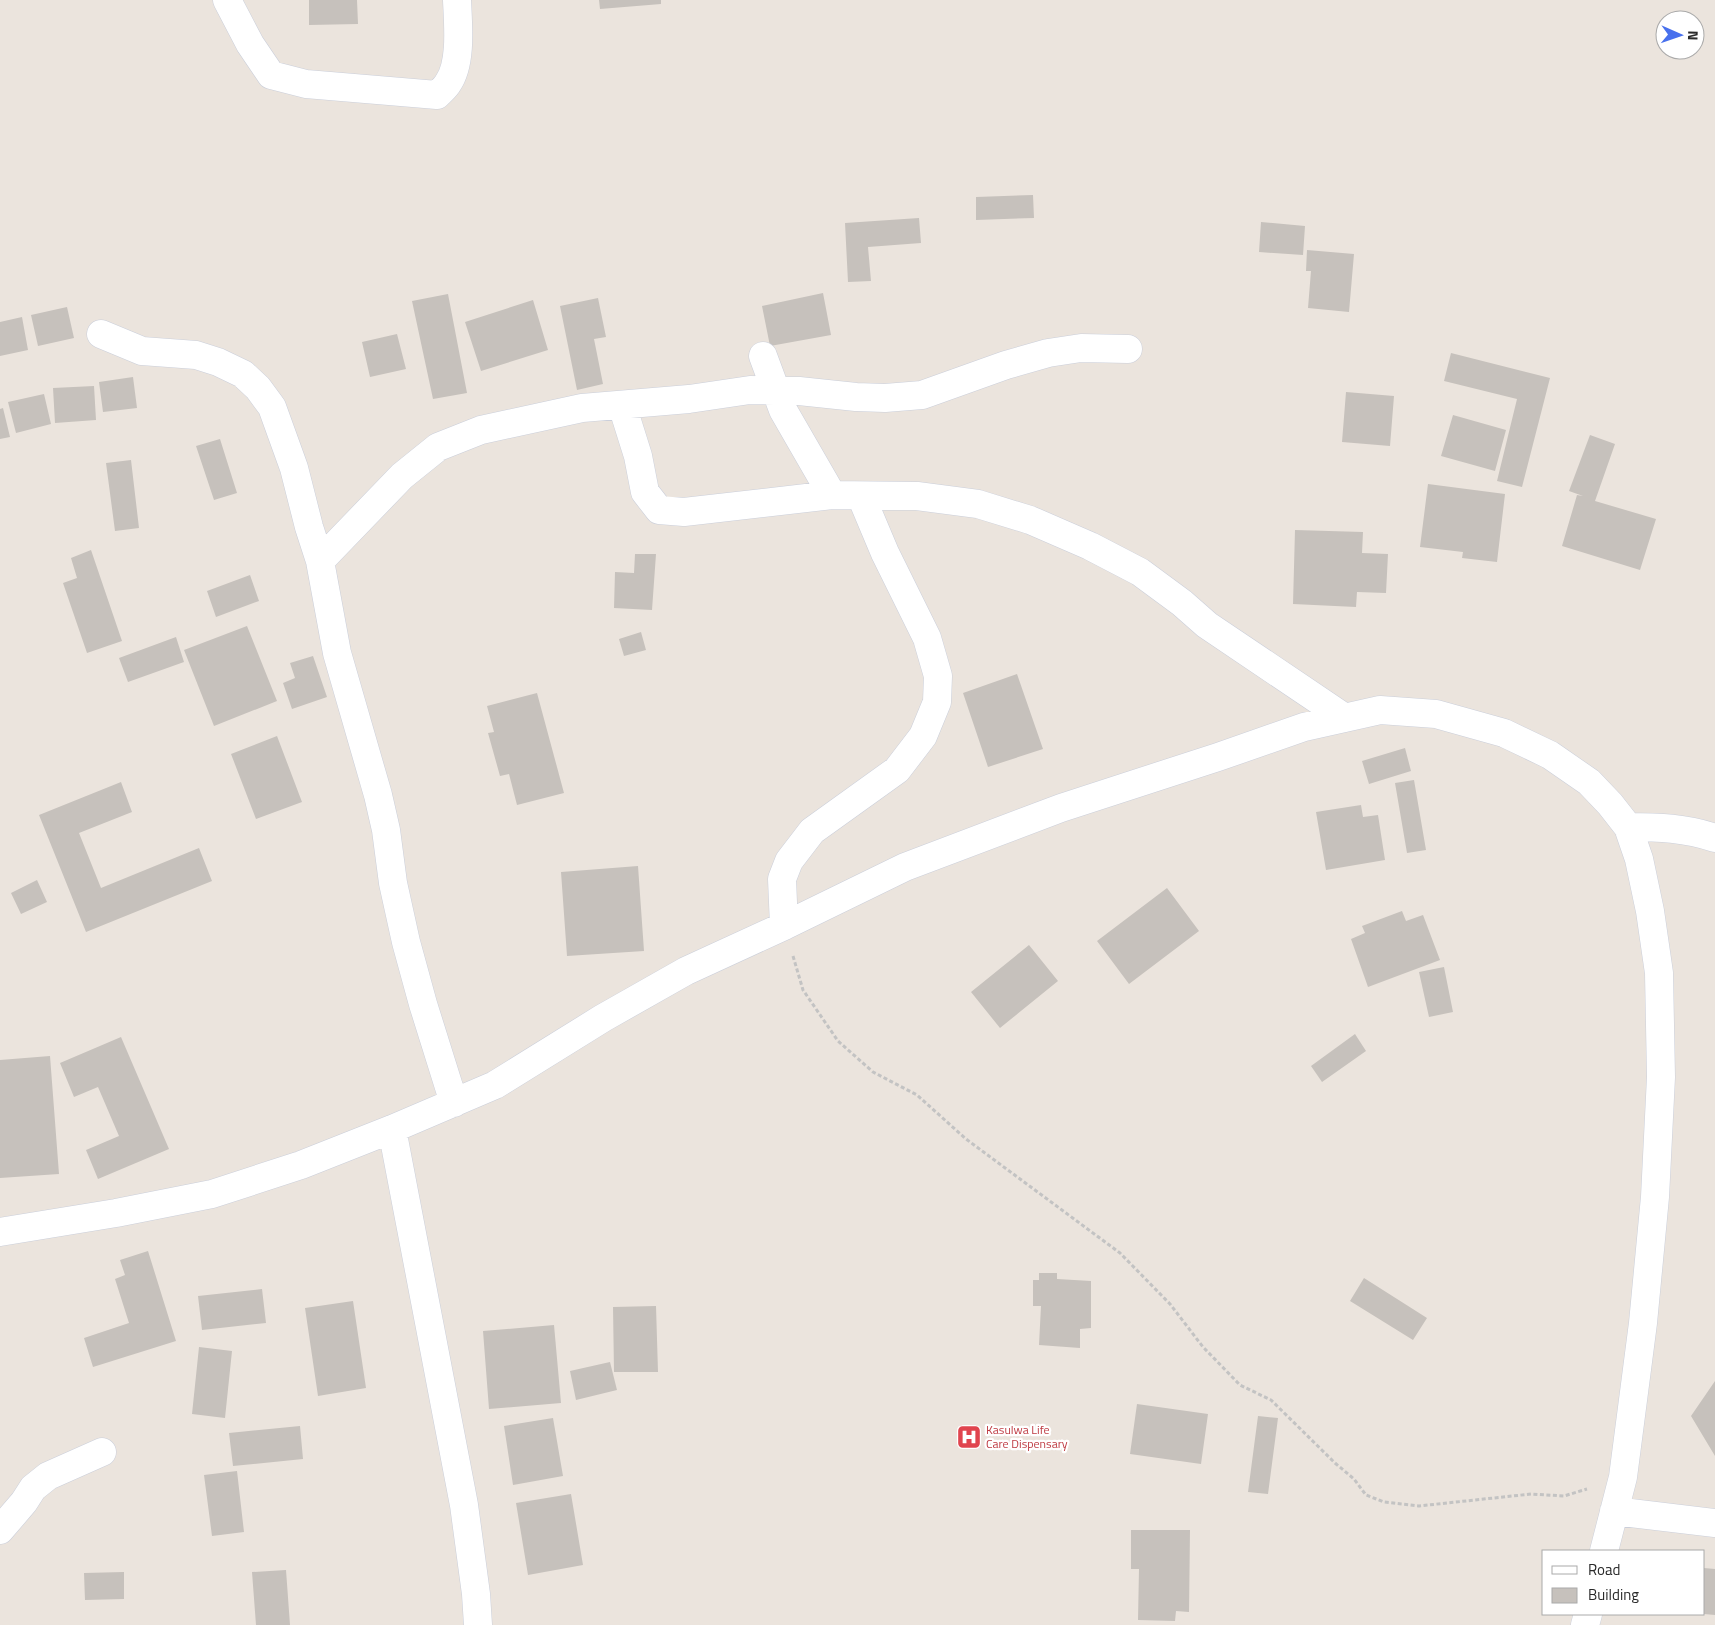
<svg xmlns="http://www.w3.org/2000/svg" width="1715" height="1625" font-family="'Titillium Web',sans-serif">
<rect width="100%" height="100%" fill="#ebe4dd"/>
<path fill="#c6c1bc" d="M 309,0 L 357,0 L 358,24 L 309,25 Z
M 599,0 L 661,0 L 661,4 L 600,9 Z
M 1033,195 L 1034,218 L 976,220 L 976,197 Z
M 919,218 L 921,243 L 868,247 L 871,281 L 848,282 L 845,223 Z
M 1261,222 L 1305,226 L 1303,255 L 1259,252 Z
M 1307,250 L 1354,254 L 1349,312 L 1308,308 L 1311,271 L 1306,271 Z
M 823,293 L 831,335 L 770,346 L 762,306 Z
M 448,294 L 467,393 L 433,399 L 412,301 Z
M 598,298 L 606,337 L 594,339 L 603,384 L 577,390 L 560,306 Z
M 533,300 L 548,350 L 481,371 L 465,322 Z
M 67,307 L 74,338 L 38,346 L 31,315 Z
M 22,317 L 28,350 L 0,356 L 0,322 Z
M 397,334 L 406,369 L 370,377 L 362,342 Z
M 1451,353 L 1550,378 L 1522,487 L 1497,481 L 1517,399 L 1444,381 Z
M 133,377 L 137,408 L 103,412 L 99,382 Z
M 94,386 L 96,420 L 55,423 L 53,388 Z
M 1346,392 L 1394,396 L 1390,446 L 1342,442 Z
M 44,394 L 51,424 L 16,433 L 8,402 Z
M 3,408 L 10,437 L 0,439 L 0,409 Z
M 1453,415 L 1506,430 L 1495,471 L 1441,456 Z
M 1590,435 L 1615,444 L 1595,501 L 1656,519 L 1640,570 L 1562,546 L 1577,495 L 1583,496 L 1569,491 Z
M 220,439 L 237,493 L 214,500 L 196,446 Z
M 131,460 L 139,528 L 115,531 L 106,463 Z
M 1428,484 L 1505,494 L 1497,562 L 1462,558 L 1463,552 L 1420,547 Z
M 1295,530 L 1363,532 L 1362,553 L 1388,554 L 1386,593 L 1357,592 L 1356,607 L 1293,604 Z
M 91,550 L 122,641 L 87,653 L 63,583 L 77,578 L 71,558 Z
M 635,554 L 656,554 L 652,610 L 614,608 L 615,572 L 634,573 Z
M 250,575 L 259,601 L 216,617 L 207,591 Z
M 247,626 L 277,701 L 214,726 L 184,650 Z
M 641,632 L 646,650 L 624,656 L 619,639 Z
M 176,637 L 184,662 L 128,682 L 119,658 Z
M 313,656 L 327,697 L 292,709 L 283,683 L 295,678 L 290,663 Z
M 1017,674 L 1043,749 L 988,767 L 963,693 Z
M 537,693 L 564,793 L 517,805 L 509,774 L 500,776 L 488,733 L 494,732 L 487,706 Z
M 277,736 L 302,802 L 256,819 L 231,754 Z
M 1405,748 L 1411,771 L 1369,784 L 1362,761 Z
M 1414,780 L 1426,850 L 1407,853 L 1395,783 Z
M 121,782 L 132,812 L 79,833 L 101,888 L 199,848 L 212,881 L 86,932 L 39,815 Z
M 1361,805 L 1363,817 L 1378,815 L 1385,860 L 1326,870 L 1316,812 Z
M 638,866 L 644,951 L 567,956 L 561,872 Z
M 37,880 L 47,902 L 21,914 L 11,893 Z
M 1167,888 L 1199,931 L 1129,984 L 1097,941 Z
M 1402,911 L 1406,921 L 1423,915 L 1440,960 L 1368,987 L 1351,939 L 1365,933 L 1362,926 Z
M 1029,945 L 1058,981 L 1000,1028 L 971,992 Z
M 1444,967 L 1453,1012 L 1429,1017 L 1419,972 Z
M 1355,1034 L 1366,1051 L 1322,1082 L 1311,1066 Z
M 121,1037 L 169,1149 L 98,1179 L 86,1150 L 119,1136 L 98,1087 L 74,1097 L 60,1063 Z
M 50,1056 L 59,1174 L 0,1178 L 0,1060 Z
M 148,1251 L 176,1341 L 93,1367 L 84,1338 L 129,1323 L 115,1279 L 125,1275 L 120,1260 Z
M 1039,1273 L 1057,1273 L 1057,1279 L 1091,1281 L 1091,1328 L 1080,1329 L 1080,1348 L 1039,1345 L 1041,1306 L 1033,1306 L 1033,1280 L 1039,1280 Z
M 1364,1278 L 1427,1318 L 1413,1340 L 1350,1301 Z
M 262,1289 L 266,1323 L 202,1330 L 198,1296 Z
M 353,1301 L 366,1388 L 318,1396 L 305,1308 Z
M 656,1306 L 658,1372 L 614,1372 L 613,1307 Z
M 554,1325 L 561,1403 L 489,1409 L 483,1331 Z
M 199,1347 L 232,1351 L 225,1418 L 192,1414 Z
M 610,1362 L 617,1390 L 576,1400 L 570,1371 Z
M 1715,1381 L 1715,1456 L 1691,1416 Z
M 1137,1404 L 1208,1414 L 1201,1464 L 1130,1454 Z
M 1258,1416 L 1278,1418 L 1268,1494 L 1248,1492 Z
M 553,1418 L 563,1476 L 513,1485 L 504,1426 Z
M 300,1426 L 303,1459 L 233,1466 L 229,1433 Z
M 237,1471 L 244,1532 L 212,1536 L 204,1475 Z
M 571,1494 L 583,1565 L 528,1575 L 516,1503 Z
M 1131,1530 L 1190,1530 L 1189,1612 L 1176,1611 L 1175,1621 L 1138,1620 L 1139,1569 L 1131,1569 Z
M 1704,1568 L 1715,1569 L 1715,1615 L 1704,1614 Z
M 286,1570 L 290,1625 L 256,1625 L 252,1572 Z
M 124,1572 L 124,1599 L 85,1600 L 84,1573 Z"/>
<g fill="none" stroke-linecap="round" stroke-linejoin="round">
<defs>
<path id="minor" d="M 227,0 L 250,44 L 271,75 L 306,84 L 437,95 C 441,91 446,87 448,83 C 462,63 458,24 457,0
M 101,334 L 142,351 L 196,355 L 218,362 L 243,374 L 258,388 L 272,407 L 294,468 L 309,527 L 320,561 L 337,653 L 378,795 L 386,830 L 393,883 L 406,942 L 423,1004 L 454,1103
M 763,356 L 783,410 L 832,495
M 622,405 L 638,456 L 645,492 L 659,510 L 684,512 L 832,495 L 917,496 L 978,504 L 1030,520 L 1090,546 L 1140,572 L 1182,603 L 1207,625 L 1345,718
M 320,561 L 402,476 L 438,447 L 481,430 L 582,408 L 689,399 L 750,390 L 799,391 L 856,397 L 885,398 L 922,395 L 1006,365 L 1048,353 L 1081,348 L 1128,349
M 1628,827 C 1658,827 1686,828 1715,838
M 784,926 L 782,879 L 789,861 L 812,831 L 897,770 L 923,736 L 937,702 L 938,676 L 927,638 L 885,553 L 861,496
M 392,1129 L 464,1505 L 476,1594 L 478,1625
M 0,1232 L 116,1213 L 212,1194 L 301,1165 L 392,1129 L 495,1085 L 603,1018 L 686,971 L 784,926 L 905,867 L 1061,808 L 1218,757 L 1304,727 L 1380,710 L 1436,714 L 1504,733 L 1550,755 L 1589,782 L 1610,804 L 1628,827 L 1639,859 L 1650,911 L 1659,973 L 1661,1077 L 1655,1197 L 1643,1323 L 1623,1477 L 1604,1551
M 1614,1511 L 1715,1523
M 0,1530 L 24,1502 L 33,1488 L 48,1476 L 102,1452
M 1585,1625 L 1588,1614"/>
</defs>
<use href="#minor" stroke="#cbcfda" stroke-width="29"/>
<path stroke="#c3c3c3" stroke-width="3" stroke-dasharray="4 2.5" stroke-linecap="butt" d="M 793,956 L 803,990 L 838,1041 L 873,1072 L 917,1095 L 966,1139 L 1120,1253 L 1170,1304 L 1203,1347 L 1240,1385 L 1271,1400 L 1335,1463 L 1354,1479 L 1366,1495 L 1384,1502 L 1419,1506 L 1531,1494 L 1564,1496 L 1587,1489"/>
<use href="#minor" stroke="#fff" stroke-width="28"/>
</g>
<defs>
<symbol id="hospital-square" viewBox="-11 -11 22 22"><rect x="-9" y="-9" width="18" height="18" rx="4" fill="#e0444e" stroke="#fff"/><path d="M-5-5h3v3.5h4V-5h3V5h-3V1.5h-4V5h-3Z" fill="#fff"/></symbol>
</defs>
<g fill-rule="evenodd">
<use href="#hospital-square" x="955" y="1423" width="28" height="28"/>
</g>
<g text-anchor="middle" stroke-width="4.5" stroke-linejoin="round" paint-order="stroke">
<g font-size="12" fill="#be3a42" stroke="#fff" text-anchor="start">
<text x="986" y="1434">Kasulwa Life<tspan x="986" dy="14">Care Dispensary</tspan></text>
</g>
</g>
<rect x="1542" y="1550" width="162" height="65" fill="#ffffff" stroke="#aaaaaa"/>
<rect x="1552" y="1566" width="25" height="8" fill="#ffffff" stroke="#aaaaaa"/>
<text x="1588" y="1575" font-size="15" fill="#2a2a2a">Road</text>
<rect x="1552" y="1588" width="25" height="15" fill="#c6c1bc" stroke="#aaaaaa"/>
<text x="1588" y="1600" font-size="15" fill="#2a2a2a">Building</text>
<g transform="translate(1680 35) rotate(92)"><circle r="24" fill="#ffffff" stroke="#aaaaaa"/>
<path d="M0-4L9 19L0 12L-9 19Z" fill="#4870ed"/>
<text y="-8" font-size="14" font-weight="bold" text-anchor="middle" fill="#2a2a2a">N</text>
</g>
</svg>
